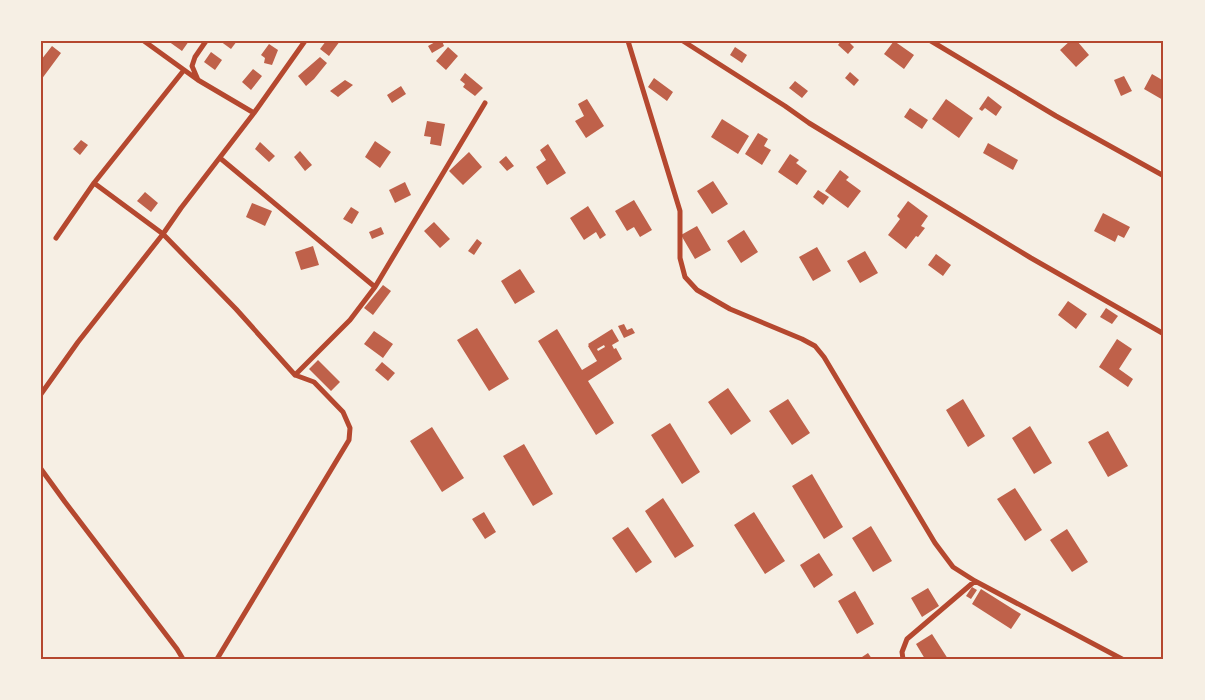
<svg xmlns="http://www.w3.org/2000/svg" width="1205" height="700" font-family="'Exo 2',sans-serif">
<rect width="100%" height="100%" fill="#f6efe4"/>
<path fill="#bf614a" fill-rule="evenodd" d="M 168,41 L 189,41 L 182,51 Z
M 220,41 L 237,41 L 231,49 Z
M 326,41 L 340,41 L 329,56 L 320,49 Z
M 437,41 L 442,41 L 444,46 L 432,53 L 428,46 Z
M 841,41 L 848,41 L 854,47 L 848,54 L 838,45 Z
M 894,41 L 914,55 L 904,69 L 884,54 Z
M 1070,41 L 1077,41 L 1089,55 L 1076,67 L 1060,50 Z
M 269,44 L 278,50 L 272,65 L 264,63 L 265,58 L 261,55 Z
M 52,46 L 61,53 L 41,80 L 41,60 Z
M 448,47 L 458,56 L 446,70 L 436,61 Z
M 735,47 L 747,55 L 742,63 L 730,55 Z
M 211,52 L 222,60 L 215,70 L 204,62 Z
M 320,57 L 327,63 L 314,79 L 306,86 L 298,76 Z
M 253,69 L 262,76 L 251,90 L 242,82 Z
M 850,72 L 859,80 L 854,86 L 845,78 Z
M 465,73 L 483,88 L 475,96 L 463,87 L 465,84 L 460,80 Z
M 1152,74 L 1164,81 L 1163,100 L 1144,89 Z
M 1124,76 L 1132,91 L 1121,96 L 1114,80 Z
M 654,78 L 673,92 L 667,101 L 648,87 Z
M 345,80 L 353,85 L 338,97 L 330,91 Z
M 795,81 L 808,91 L 802,98 L 789,88 Z
M 401,86 L 406,94 L 392,103 L 387,95 Z
M 988,96 L 1002,107 L 996,116 L 985,108 L 982,111 L 979,109 Z
M 587,99 L 604,126 L 586,138 L 575,121 L 584,116 L 578,104 Z
M 946,99 L 973,118 L 959,138 L 932,119 Z
M 910,108 L 928,120 L 922,129 L 904,117 Z
M 722,119 L 749,136 L 738,154 L 711,137 Z
M 427,121 L 445,124 L 441,146 L 430,144 L 431,137 L 424,136 Z
M 758,133 L 768,139 L 764,146 L 771,150 L 762,165 L 745,154 Z
M 81,140 L 88,145 L 80,155 L 73,149 Z
M 375,141 L 391,152 L 380,168 L 365,157 Z
M 260,142 L 275,156 L 269,162 L 255,149 Z
M 988,143 L 1018,160 L 1013,170 L 983,153 Z
M 548,144 L 566,173 L 547,185 L 536,167 L 546,160 L 540,150 Z
M 300,151 L 312,165 L 305,171 L 294,157 Z
M 469,152 L 482,167 L 463,185 L 449,171 Z
M 790,154 L 799,160 L 796,163 L 807,171 L 797,185 L 778,172 Z
M 506,156 L 514,166 L 507,171 L 499,162 Z
M 840,170 L 849,177 L 846,180 L 861,191 L 848,208 L 825,191 Z
M 713,181 L 728,204 L 712,214 L 697,191 Z
M 405,182 L 411,195 L 395,203 L 389,190 Z
M 818,190 L 829,197 L 823,205 L 813,197 Z
M 145,192 L 158,203 L 151,212 L 137,201 Z
M 634,200 L 652,230 L 640,237 L 634,227 L 627,231 L 615,211 Z
M 908,201 L 928,216 L 921,226 L 925,228 L 918,237 L 916,236 L 906,249 L 888,235 L 900,219 L 897,216 Z
M 252,203 L 272,211 L 265,226 L 246,217 Z
M 588,206 L 606,235 L 600,239 L 596,232 L 584,240 L 570,218 Z
M 351,207 L 359,212 L 352,224 L 343,219 Z
M 1103,213 L 1130,227 L 1124,238 L 1118,235 L 1115,242 L 1094,231 Z
M 434,222 L 450,239 L 440,248 L 424,231 Z
M 697,226 L 711,250 L 695,259 L 681,235 Z
M 381,227 L 384,234 L 372,239 L 369,232 Z
M 744,230 L 758,252 L 741,263 L 727,241 Z
M 477,239 L 482,243 L 474,255 L 468,251 Z
M 313,246 L 319,265 L 301,270 L 295,252 Z
M 817,247 L 831,271 L 813,281 L 799,257 Z
M 865,251 L 878,273 L 860,283 L 847,261 Z
M 936,254 L 951,265 L 943,276 L 928,265 Z
M 520,269 L 535,292 L 515,304 L 501,281 Z
M 383,285 L 391,291 L 373,315 L 364,308 Z
M 1068,301 L 1087,314 L 1076,329 L 1058,315 Z
M 1106,308 L 1118,316 L 1112,324 L 1100,317 Z
M 624,324 L 627,330 L 632,328 L 635,333 L 624,338 L 618,326 Z
M 477,328 L 509,379 L 489,391 L 457,340 Z
M 557,329 L 582,370 L 597,361 L 588,346 L 589,345 L 588,344 L 612,329 L 619,341 L 612,345 L 614,349 L 616,348 L 622,359 L 588,381 L 614,423 L 596,435 L 538,341 ZM 604,345 L 605,347 L 598,351 L 597,349 Z
M 374,331 L 393,344 L 383,358 L 364,344 Z
M 1117,339 L 1132,349 L 1119,369 L 1133,379 L 1128,387 L 1099,367 Z
M 318,360 L 340,382 L 331,391 L 309,369 Z
M 382,362 L 395,373 L 388,381 L 375,370 Z
M 728,388 L 751,421 L 731,435 L 708,402 Z
M 788,399 L 810,433 L 792,445 L 769,411 Z
M 963,399 L 985,436 L 968,447 L 946,410 Z
M 670,423 L 700,472 L 682,484 L 651,435 Z
M 1030,426 L 1052,463 L 1034,474 L 1012,438 Z
M 432,427 L 464,478 L 442,492 L 410,441 Z
M 1108,431 L 1128,466 L 1108,477 L 1088,442 Z
M 524,444 L 553,494 L 533,506 L 503,456 Z
M 812,474 L 843,527 L 824,539 L 792,486 Z
M 1015,488 L 1042,530 L 1025,541 L 997,499 Z
M 663,498 L 694,546 L 675,558 L 645,511 Z
M 484,512 L 496,532 L 485,539 L 472,519 Z
M 754,512 L 785,561 L 765,574 L 734,525 Z
M 871,526 L 892,561 L 873,572 L 852,538 Z
M 628,527 L 652,562 L 636,573 L 612,538 Z
M 1067,529 L 1088,562 L 1072,572 L 1050,540 Z
M 819,553 L 833,575 L 814,588 L 800,565 Z
M 972,587 L 977,590 L 971,599 L 966,596 Z
M 928,588 L 939,606 L 922,617 L 911,598 Z
M 981,589 L 1021,614 L 1011,629 L 972,604 Z
M 855,591 L 874,624 L 857,634 L 838,601 Z
M 932,634 L 948,659 L 925,659 L 916,644 Z
M 868,653 L 872,659 L 859,659 Z"/>
<g fill="none" stroke-linecap="round" stroke-linejoin="round">
<path stroke="#b5482f" stroke-width="5" d="M 144,41 L 198,80
M 206,41 L 195,57 L 192,66 L 198,80 L 254,113
M 628,41 L 680,211 L 680,258 L 685,277 L 697,290 L 730,309 L 802,339 L 815,346 L 824,357 L 935,543 L 953,567 L 975,581 L 1122,659
M 683,41 L 785,106 L 809,123 L 1031,258 L 1164,334
M 931,41 L 1056,116 L 1164,176
M 184,70 L 94,183 L 163,234 L 236,309 L 295,375 L 314,382 L 343,412 L 350,428 L 349,440 L 217,659
M 220,158 L 375,287
M 56,238 L 94,183
M 295,375 L 350,320 L 375,287 L 485,103
M 41,394 L 78,342 L 163,234 L 181,208 L 254,113 L 305,41
M 41,469 L 65,502 L 177,649 L 183,659
M 903,659 L 902,652 L 907,639 L 975,581"/>
</g>
<rect width="1205" height="700" fill="none" stroke="#f6efe4" stroke-width="85"/>
<rect x="42" y="42" width="1120" height="616" fill="none" stroke="#b5482f" stroke-width="2"/>
</svg>
